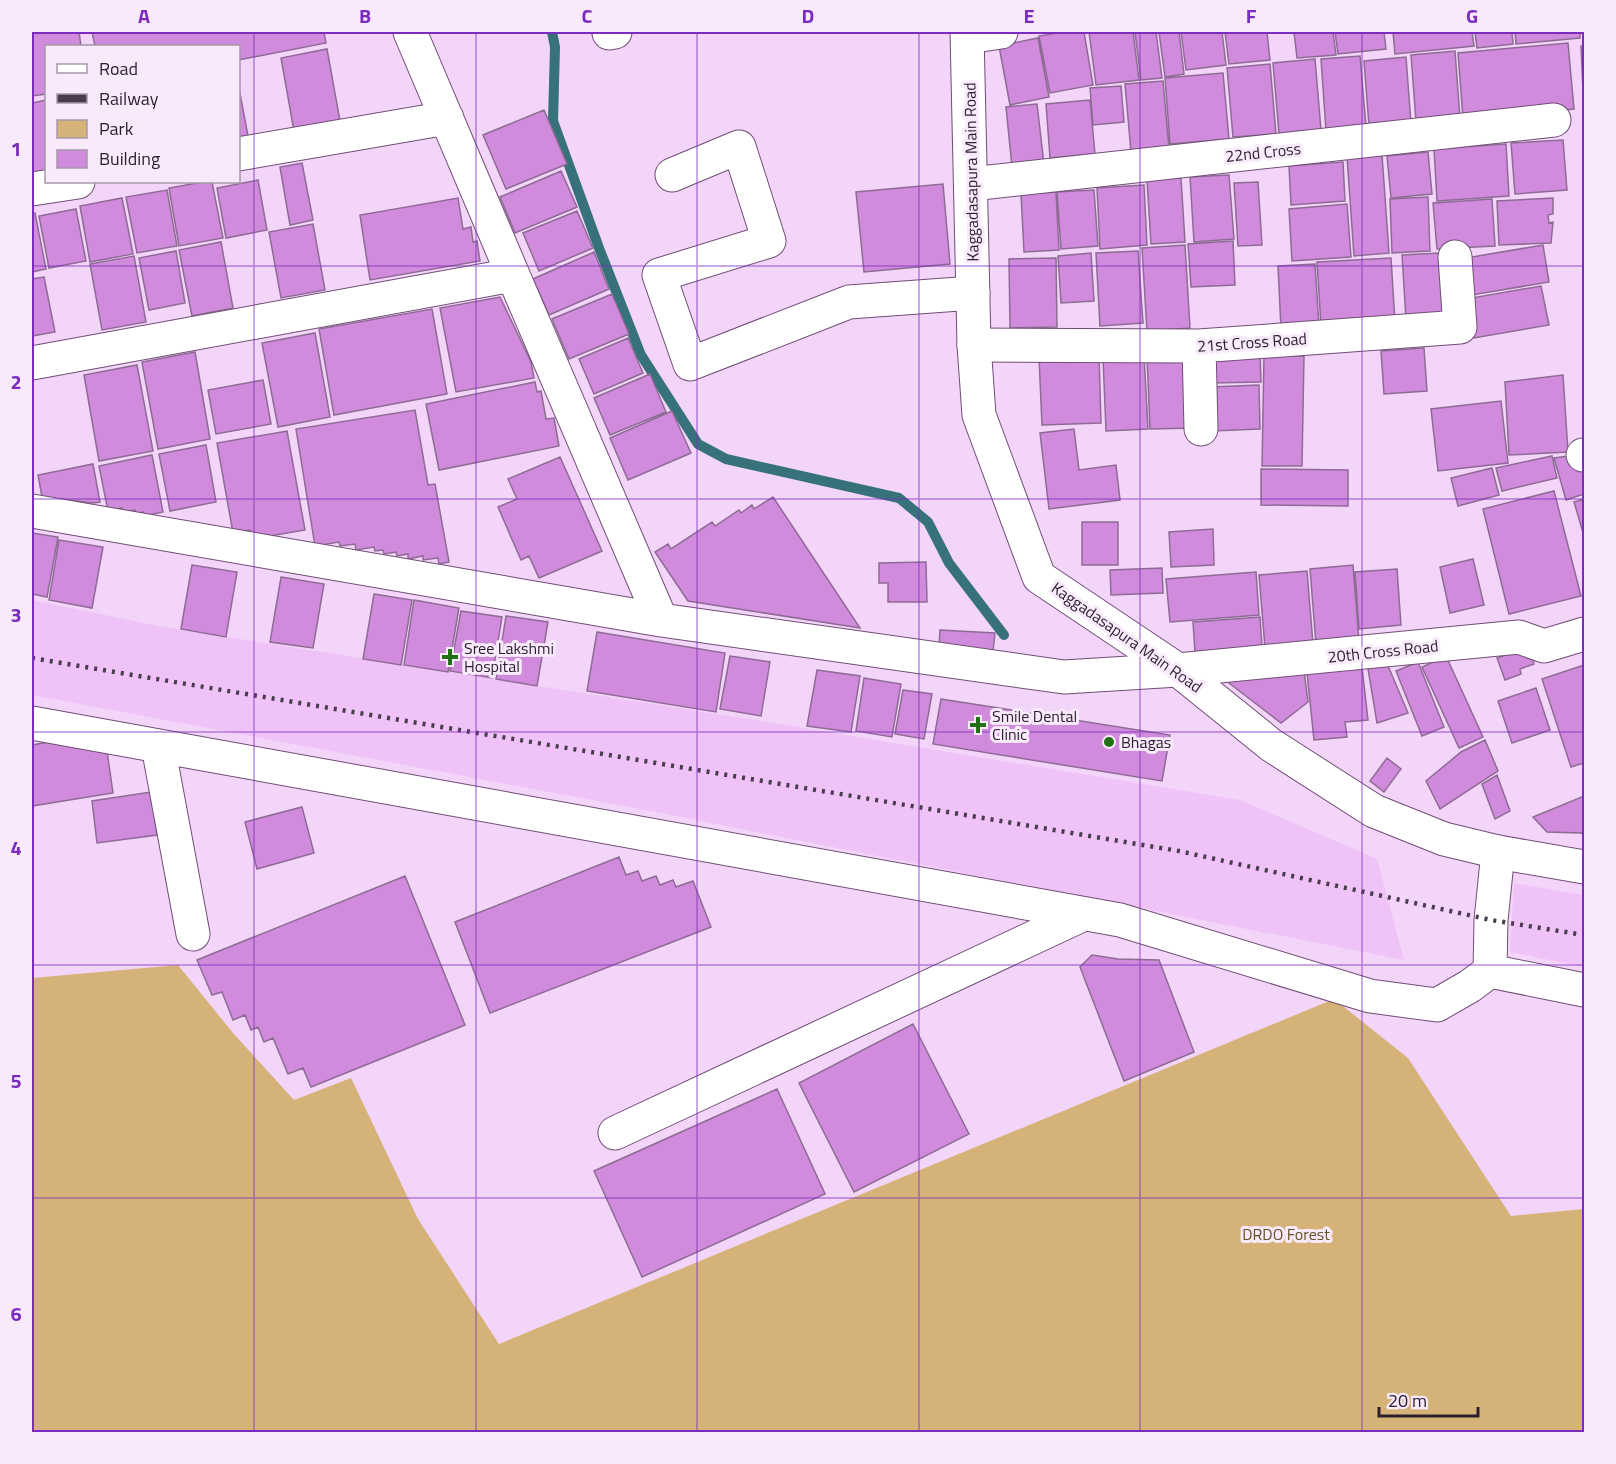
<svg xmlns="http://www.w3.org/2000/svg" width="1616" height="1464" font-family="'Titillium Web',sans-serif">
<rect width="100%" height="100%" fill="#f4d5fa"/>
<path fill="#efc3f7" d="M 32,600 L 164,627 L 767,722 L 1240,800 L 1377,859 L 1404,960 L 661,813 L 32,695 Z
M 1514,883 L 1584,895 L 1584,967 L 1510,952 Z"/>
<path fill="#d5b378" d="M 178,965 L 233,1033 L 294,1100 L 351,1078 L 418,1219 L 499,1344 L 1334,999 L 1408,1058 L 1511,1216 L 1584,1209 L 1584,1432 L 32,1432 L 32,978 Z"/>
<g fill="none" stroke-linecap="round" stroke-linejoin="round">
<path stroke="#37717a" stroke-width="10" d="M 552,32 L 555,47 L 553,121 L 599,248 L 641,355 L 698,444 L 726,459 L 899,498 L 928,522 L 949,563 L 1004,635"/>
</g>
<path fill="#d18bdd" stroke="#8e6b94" stroke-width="1.5" d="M 32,32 L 79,32 L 81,46 L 46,46 L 46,94 L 32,96 Z
M 92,32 L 324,32 L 326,43 L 238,60 L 238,46 L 95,46 Z
M 1063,32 L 1084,32 L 1093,85 L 1050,93 L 1039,36 Z
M 1089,32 L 1133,32 L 1139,80 L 1096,85 Z
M 1135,32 L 1156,32 L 1162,78 L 1141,80 Z
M 1159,32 L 1179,32 L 1184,74 L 1165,77 Z
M 1181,32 L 1222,32 L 1226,65 L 1186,70 Z
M 1225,32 L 1267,32 L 1270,60 L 1229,64 Z
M 1294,32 L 1333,32 L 1336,55 L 1297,58 Z
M 1335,32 L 1384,32 L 1386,49 L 1338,54 Z
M 1393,32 L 1472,32 L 1474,46 L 1395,54 Z
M 1475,32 L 1512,32 L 1513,44 L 1477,48 Z
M 1515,32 L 1580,32 L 1580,38 L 1516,44 Z
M 1038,38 L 1049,97 L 1010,105 L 999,46 Z
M 1568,43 L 1574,109 L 1463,118 L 1458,53 Z
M 1581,46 L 1584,46 L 1584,115 Z
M 327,49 L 340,121 L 294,131 L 281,58 Z
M 1455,51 L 1460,118 L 1416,121 L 1411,55 Z
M 1360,56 L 1366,126 L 1326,130 L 1321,59 Z
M 1406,57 L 1411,123 L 1369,126 L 1364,61 Z
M 1315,59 L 1321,130 L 1279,134 L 1273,63 Z
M 1270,64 L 1276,134 L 1233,137 L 1227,68 Z
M 1223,73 L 1229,139 L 1170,144 L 1165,78 Z
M 1163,81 L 1169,149 L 1131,152 L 1125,84 Z
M 238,83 L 248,136 L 238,138 Z
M 1121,86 L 1124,122 L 1093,125 L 1090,88 Z
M 46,100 L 46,172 L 32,175 L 32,103 Z
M 1090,100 L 1095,154 L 1050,158 L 1046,104 Z
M 1037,104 L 1044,164 L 1012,167 L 1006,107 Z
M 544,110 L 567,164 L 506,189 L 483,135 Z
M 1563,140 L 1567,190 L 1515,194 L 1511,143 Z
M 1506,144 L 1509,196 L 1437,201 L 1434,149 Z
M 1428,152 L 1432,194 L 1391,198 L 1387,156 Z
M 1382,155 L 1389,253 L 1354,256 L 1347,157 Z
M 1343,162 L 1345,201 L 1291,205 L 1289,166 Z
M 302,163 L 313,220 L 290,225 L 280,167 Z
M 561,171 L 577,207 L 515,233 L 500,197 Z
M 1229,175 L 1234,239 L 1194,242 L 1190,177 Z
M 1181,178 L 1185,242 L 1151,244 L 1147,180 Z
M 258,180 L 267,230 L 226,238 L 217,188 Z
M 203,182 L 212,182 L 223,238 L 179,246 L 169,188 Z
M 1258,182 L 1262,245 L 1238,246 L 1234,183 Z
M 943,184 L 950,264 L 864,272 L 856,192 Z
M 1144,185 L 1147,245 L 1100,249 L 1097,188 Z
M 167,190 L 177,246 L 137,253 L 126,197 Z
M 1094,190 L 1098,246 L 1061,249 L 1057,192 Z
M 1056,192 L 1059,250 L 1024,252 L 1021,194 Z
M 1428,197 L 1430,251 L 1392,253 L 1390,199 Z
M 122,198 L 133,254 L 90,262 L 80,206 Z
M 458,198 L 463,229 L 471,227 L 473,242 L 477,241 L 480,261 L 370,280 L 360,215 Z
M 1553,198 L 1553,214 L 1548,215 L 1549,223 L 1553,222 L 1551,243 L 1499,245 L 1497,201 Z
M 1492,199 L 1495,246 L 1437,249 L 1433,203 Z
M 1347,204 L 1351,257 L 1292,261 L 1289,209 Z
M 76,209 L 86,261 L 49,268 L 39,216 Z
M 577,211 L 593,248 L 539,271 L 523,233 Z
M 35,213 L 46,269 L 32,272 L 32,214 Z
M 313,224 L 325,290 L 281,298 L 269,232 Z
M 1233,241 L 1235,285 L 1191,287 L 1188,244 Z
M 221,242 L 233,308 L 192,316 L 179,250 Z
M 1185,245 L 1190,328 L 1147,331 L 1142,248 Z
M 1543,245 L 1549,282 L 1472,295 L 1466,258 Z
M 176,251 L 185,303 L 149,310 L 139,258 Z
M 1138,251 L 1143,323 L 1100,326 L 1096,253 Z
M 594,252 L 609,289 L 549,315 L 533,279 Z
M 1091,253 L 1094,301 L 1061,303 L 1058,256 Z
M 1439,253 L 1443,316 L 1406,319 L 1402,255 Z
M 134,256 L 146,322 L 102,330 L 90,264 Z
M 1056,258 L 1057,327 L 1010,328 L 1009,259 Z
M 1391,258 L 1395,322 L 1321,326 L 1317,262 Z
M 1315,264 L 1319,327 L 1281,329 L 1278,266 Z
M 44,277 L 55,332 L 32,336 L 32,279 Z
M 1541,286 L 1549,325 L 1474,338 L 1466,299 Z
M 612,294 L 629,334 L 569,359 L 552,319 Z
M 500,297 L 531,362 L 534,378 L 456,392 L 440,308 Z
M 432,309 L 447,394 L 334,415 L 319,329 Z
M 315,333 L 330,417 L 278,427 L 262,343 Z
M 628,338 L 643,373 L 594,394 L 579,359 Z
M 1424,348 L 1427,391 L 1384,394 L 1381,351 Z
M 195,352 L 210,439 L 158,449 L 142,362 Z
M 1260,352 L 1261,382 L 1212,383 L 1211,354 Z
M 1099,355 L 1101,423 L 1042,425 L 1039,357 Z
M 1144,355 L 1148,429 L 1106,431 L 1103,357 Z
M 1192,355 L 1195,428 L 1150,429 L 1147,357 Z
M 1264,355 L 1304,356 L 1302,466 L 1262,466 Z
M 137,365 L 153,451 L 99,461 L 84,375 Z
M 650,374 L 666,412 L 610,435 L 594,398 Z
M 1563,375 L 1568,452 L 1509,455 L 1505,382 Z
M 263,380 L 271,424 L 216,434 L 208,390 Z
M 535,382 L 537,392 L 541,391 L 546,419 L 554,418 L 559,446 L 439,470 L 426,404 Z
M 1259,385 L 1260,429 L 1212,431 L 1211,387 Z
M 1501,401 L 1508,463 L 1438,471 L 1431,409 Z
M 415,410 L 428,485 L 435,484 L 449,562 L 439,564 L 438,558 L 423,560 L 423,556 L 408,559 L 408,554 L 397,556 L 396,552 L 384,554 L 383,550 L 375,551 L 374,547 L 356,550 L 355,544 L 340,546 L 339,542 L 315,546 L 296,429 Z
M 672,411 L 691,453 L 628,480 L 610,438 Z
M 1074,429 L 1079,470 L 1116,465 L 1120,500 L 1049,509 L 1040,433 Z
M 287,431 L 305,530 L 252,539 L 250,530 L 233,533 L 217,443 Z
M 206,445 L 216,502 L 170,511 L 159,454 Z
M 152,455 L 163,512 L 144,516 L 143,512 L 136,514 L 135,510 L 123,512 L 122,508 L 108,511 L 99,466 Z
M 1577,455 L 1584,458 L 1584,494 L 1566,500 L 1554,458 Z
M 1552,456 L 1557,478 L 1502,491 L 1496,468 Z
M 560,457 L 602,551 L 539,578 L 529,556 L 521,560 L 498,507 L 517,499 L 508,479 Z
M 93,464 L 100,502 L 93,503 L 42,497 L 38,475 Z
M 1492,468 L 1499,495 L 1458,506 L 1451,478 Z
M 1261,469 L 1348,470 L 1348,506 L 1261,505 Z
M 1554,491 L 1581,596 L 1509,614 L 1483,509 Z
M 773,497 L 860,628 L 688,601 L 655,552 L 668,544 L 671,549 L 712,522 L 715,526 L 739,510 L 741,513 L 752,505 L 754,509 Z
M 1584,499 L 1584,536 L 1574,502 Z
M 1082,522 L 1118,522 L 1118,565 L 1082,565 Z
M 1213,529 L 1214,565 L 1171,567 L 1169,532 Z
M 32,533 L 58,537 L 47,597 L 32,594 Z
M 59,540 L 103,547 L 92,608 L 49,600 Z
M 1473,559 L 1484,605 L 1450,613 L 1440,567 Z
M 926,562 L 927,602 L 888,602 L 888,583 L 879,583 L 879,563 Z
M 192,565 L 237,572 L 226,637 L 181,629 Z
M 1353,565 L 1359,641 L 1316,644 L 1310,569 Z
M 1162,568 L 1163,593 L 1111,595 L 1110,570 Z
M 1397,569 L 1401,625 L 1359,629 L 1355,572 Z
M 1307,571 L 1313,644 L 1265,648 L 1259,575 Z
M 1256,572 L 1259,615 L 1170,622 L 1166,579 Z
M 281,577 L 324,584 L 313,648 L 270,642 Z
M 374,594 L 412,600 L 401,665 L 363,659 Z
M 414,600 L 459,608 L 448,672 L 404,665 Z
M 461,611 L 502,617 L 492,678 L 450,671 Z
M 506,616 L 548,622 L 537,686 L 496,679 Z
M 1260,617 L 1262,647 L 1195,652 L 1193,622 Z
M 940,630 L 995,633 L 993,651 L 939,647 Z
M 597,632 L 725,653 L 716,712 L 587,691 Z
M 1528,647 L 1534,664 L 1520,669 L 1521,674 L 1505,680 L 1497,658 Z
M 730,656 L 770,662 L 761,716 L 720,709 Z
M 1446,656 L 1483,737 L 1459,748 L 1422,667 Z
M 1386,661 L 1408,713 L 1377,723 L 1368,669 Z
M 1418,662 L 1444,727 L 1422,736 L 1396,671 Z
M 1584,665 L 1584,763 L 1571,767 L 1542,679 Z
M 1362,667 L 1368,720 L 1345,722 L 1347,737 L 1314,740 L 1307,673 Z
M 817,670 L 860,676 L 851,732 L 807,726 Z
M 1304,670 L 1308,702 L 1281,723 L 1229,683 L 1230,679 Z
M 864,678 L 901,684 L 892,737 L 856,731 Z
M 1536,688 L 1550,730 L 1512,743 L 1498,701 Z
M 903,690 L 932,694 L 924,739 L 895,734 Z
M 941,699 L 1170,735 L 1162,781 L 933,744 Z
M 1485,740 L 1498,771 L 1440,809 L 1426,781 L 1461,752 Z
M 49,742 L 107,751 L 113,793 L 32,806 L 32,745 Z
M 1387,758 L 1401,769 L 1384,792 L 1370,781 Z
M 1497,775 L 1510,811 L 1495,819 L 1482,784 Z
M 151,792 L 157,835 L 97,843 L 92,801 Z
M 1584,796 L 1584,835 L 1581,833 L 1547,832 L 1533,817 Z
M 302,807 L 314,853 L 257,869 L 245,822 Z
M 619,857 L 626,875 L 638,871 L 642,881 L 656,876 L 660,885 L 673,880 L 676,887 L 693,881 L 711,927 L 490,1013 L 455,922 Z
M 405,876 L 465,1025 L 311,1087 L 303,1068 L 288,1074 L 273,1038 L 264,1042 L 258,1027 L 251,1030 L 245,1015 L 233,1020 L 222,992 L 212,995 L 197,960 Z
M 1092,955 L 1118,959 L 1159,960 L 1194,1052 L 1124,1081 L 1080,967 Z
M 913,1024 L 969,1134 L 854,1192 L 799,1083 Z
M 777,1089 L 825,1194 L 642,1277 L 594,1171 Z"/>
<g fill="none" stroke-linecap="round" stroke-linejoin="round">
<defs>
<path id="minor" d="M 410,32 L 513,275 L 661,620
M 609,33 L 615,32
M 968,37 L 1001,32
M 238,154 L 447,118
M 672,175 L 739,147 L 769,241 L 659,275 L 690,364 L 849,302 L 973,293
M 971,184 L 1554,120
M 32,189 L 78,182
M 974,345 L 1199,346 L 1460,327 L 1455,257
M 1199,346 L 1201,429
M 32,363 L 513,275
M 1583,455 L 1584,455
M 32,511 L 661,620 L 1064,677 L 1178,670 L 1519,637 L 1544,646 L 1584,634
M 32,723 L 1120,920 L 1370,996 L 1437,1005 L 1470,986 L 1490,971 L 1584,990
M 158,746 L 193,934
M 1490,971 L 1491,920 L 1498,852
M 615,1133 L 1084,914"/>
<path id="major" d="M 967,32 L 974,345 L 979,415 L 1039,577 L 1178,670 L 1271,745 L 1374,811 L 1444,839 L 1498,852 L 1584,867"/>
</defs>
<use href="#minor" stroke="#704e75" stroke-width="35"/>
<use href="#major" stroke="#704e75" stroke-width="35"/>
<use href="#minor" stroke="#fff" stroke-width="33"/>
<use href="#major" stroke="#fff" stroke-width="33"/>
<path stroke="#4a3a4e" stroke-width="4.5" stroke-dasharray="3 6" stroke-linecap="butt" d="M 32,658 L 1179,851 L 1491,920 L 1584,935"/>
</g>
<path fill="none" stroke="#7b2cbf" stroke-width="1.5" stroke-opacity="0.55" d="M 254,32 L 254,1432M 476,32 L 476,1432M 697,32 L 697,1432M 919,32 L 919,1432M 1140,32 L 1140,1432M 1362,32 L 1362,1432M 32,266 L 1584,266M 32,499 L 1584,499M 32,732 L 1584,732M 32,965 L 1584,965M 32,1198 L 1584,1198"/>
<g fill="#217016" stroke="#f8e9fb" stroke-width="2">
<path d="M447 648h6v6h6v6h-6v6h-6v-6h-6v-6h6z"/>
<path d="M975 716h6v6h6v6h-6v6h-6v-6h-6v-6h6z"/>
<circle cx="1109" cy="742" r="6"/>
</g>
<g text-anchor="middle" stroke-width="6" stroke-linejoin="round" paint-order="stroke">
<g font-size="16" fill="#2c1e2f" stroke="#f8e9fb">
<text transform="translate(1263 152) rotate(-6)" y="6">22nd Cross</text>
<text transform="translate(971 172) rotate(-91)" y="6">Kaggadasapura Main Road</text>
<text transform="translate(1252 342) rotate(-4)" y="6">21st Cross Road</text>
<text transform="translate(1127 637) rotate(35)" y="6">Kaggadasapura Main Road</text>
<text transform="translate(1383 651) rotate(-6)" y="6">20th Cross Road</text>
</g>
<g font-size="16" fill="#2c1e2f" stroke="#f8e9fb" text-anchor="start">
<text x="464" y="654">Sree Lakshmi<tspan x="464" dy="18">Hospital</tspan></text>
<text x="992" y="722">Smile Dental<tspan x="992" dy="18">Clinic</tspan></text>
<text x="1121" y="748">Bhagas</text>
</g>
<g font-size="16" fill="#675024" stroke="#f8e9fb">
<text x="1286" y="1240">DRDO Forest</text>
</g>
</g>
<rect width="1616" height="1464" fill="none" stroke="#f8e9fb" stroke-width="66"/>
<rect x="45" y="45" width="195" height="138" fill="#f8e9fb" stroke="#a698a9" stroke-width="1.5"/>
<rect x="57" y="64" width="30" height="9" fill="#ffffff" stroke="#a698a9" stroke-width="1.5"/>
<text x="99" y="75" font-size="18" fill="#2c1e2f">Road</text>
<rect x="57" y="94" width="30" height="9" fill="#4a3a4e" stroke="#a698a9" stroke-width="1.5"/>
<text x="99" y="105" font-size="18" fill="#2c1e2f">Railway</text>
<rect x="57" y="120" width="30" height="18" fill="#d5b378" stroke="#a698a9" stroke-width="1.5"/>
<text x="99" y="135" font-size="18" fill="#2c1e2f">Park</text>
<rect x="57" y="150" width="30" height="18" fill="#d18bdd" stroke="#a698a9" stroke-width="1.5"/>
<text x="99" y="165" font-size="18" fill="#2c1e2f">Building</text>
<path d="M1379 1407v9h99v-9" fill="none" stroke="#2c1e2f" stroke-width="3"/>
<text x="1388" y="1407" font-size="18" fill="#2c1e2f" stroke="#f8e9fb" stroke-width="4.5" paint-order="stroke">20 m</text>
<rect x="33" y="33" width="1550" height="1398" fill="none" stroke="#7b2cbf" stroke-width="2"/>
<g font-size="20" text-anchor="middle" font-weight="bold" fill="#7b2cbf">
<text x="144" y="23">A</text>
<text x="365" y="23">B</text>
<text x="587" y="23">C</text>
<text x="808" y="23">D</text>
<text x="1029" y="23">E</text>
<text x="1251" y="23">F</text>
<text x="1472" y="23">G</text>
<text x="16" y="156">1</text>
<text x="16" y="389">2</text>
<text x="16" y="622">3</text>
<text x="16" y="855">4</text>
<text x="16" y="1088">5</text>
<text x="16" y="1321">6</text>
</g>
</svg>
